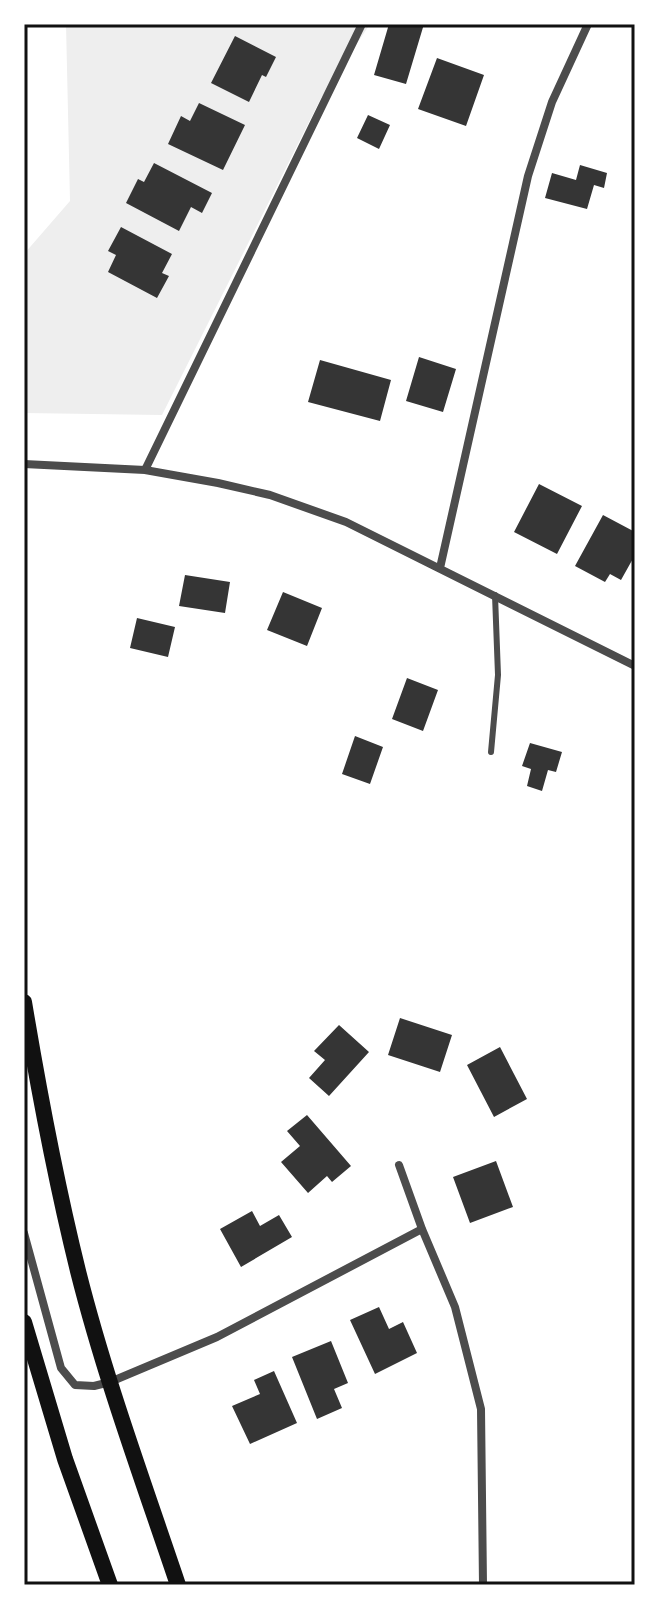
<svg xmlns="http://www.w3.org/2000/svg" width="659" height="1609" font-family="Raleway,sans-serif">
<rect width="100%" height="100%" fill="#fff"/>
<path fill="#eee" d="M 66,24 L 370,24 L 321,98 L 162,415 L 24,413 L 24,254 L 70,201 Z"/>
<path fill="#353535" d="M 389,24 L 424,24 L 406,84 L 374,75 Z
M 235,36 L 276,57 L 266,77 L 262,75 L 249,102 L 211,83 Z
M 437,58 L 484,75 L 466,126 L 418,109 Z
M 199,103 L 245,125 L 223,170 L 168,144 L 181,116 L 190,121 Z
M 368,115 L 390,125 L 379,149 L 357,138 Z
M 154,163 L 212,193 L 202,213 L 191,207 L 179,231 L 126,203 L 138,179 L 144,182 Z
M 580,165 L 607,173 L 604,188 L 594,185 L 587,209 L 545,198 L 552,173 L 576,180 Z
M 121,227 L 172,254 L 162,273 L 169,276 L 157,298 L 108,272 L 116,255 L 108,251 Z
M 419,357 L 456,369 L 443,412 L 406,401 Z
M 320,360 L 391,380 L 380,421 L 308,402 Z
M 539,484 L 582,506 L 557,554 L 514,532 Z
M 603,515 L 635,532 L 635,555 L 621,580 L 610,574 L 605,582 L 575,566 Z
M 185,575 L 230,582 L 225,613 L 179,606 Z
M 283,592 L 322,608 L 307,646 L 267,630 Z
M 137,618 L 175,627 L 168,657 L 130,648 Z
M 407,678 L 438,690 L 423,731 L 392,719 Z
M 355,736 L 383,747 L 370,784 L 342,774 Z
M 530,743 L 562,752 L 556,772 L 548,770 L 542,791 L 527,786 L 531,769 L 522,766 Z
M 400,1018 L 452,1035 L 440,1072 L 388,1055 Z
M 339,1025 L 369,1052 L 329,1096 L 309,1078 L 325,1060 L 314,1051 Z
M 500,1047 L 527,1099 L 494,1117 L 467,1065 Z
M 307,1115 L 351,1166 L 332,1182 L 327,1176 L 308,1193 L 281,1162 L 300,1146 L 287,1131 Z
M 496,1161 L 513,1207 L 470,1223 L 453,1177 Z
M 252,1211 L 260,1226 L 279,1215 L 292,1237 L 241,1267 L 220,1229 Z
M 379,1307 L 389,1329 L 403,1322 L 417,1353 L 375,1374 L 350,1320 Z
M 331,1341 L 348,1383 L 334,1389 L 342,1408 L 317,1419 L 292,1357 Z
M 274,1371 L 297,1423 L 250,1444 L 232,1406 L 260,1394 L 254,1380 Z"/>
<g fill="none" stroke-linecap="round" stroke-linejoin="round">
<path stroke="#4c4c4c" stroke-width="6" d="M 491,752 L 498,675 L 495,595"/>
<path stroke="#4c4c4c" stroke-width="8" d="M 24,464 L 145,470 L 218,483 L 270,495 L 346,522 L 635,666
M 145,470 L 362,24
M 440,568 L 528,176 L 552,102 L 588,24
M 399,1165 L 422,1229 L 455,1307 L 481,1409 L 483,1585
M 24,1233 L 61,1368 L 75,1385 L 94,1386 L 110,1382 L 217,1337 L 422,1229"/>
<path stroke="#111" stroke-width="16" d="M 24,1002 C 39,1092 56,1182 78,1271 C 105,1378 143,1481 178,1585
M 24,1322 L 65,1459 L 110,1585"/>
</g>
<rect width="659" height="1609" fill="none" stroke="#ffffff" stroke-width="52"/>
<rect x="26" y="26" width="607" height="1557" fill="none" stroke="#111" stroke-width="3"/>
</svg>
